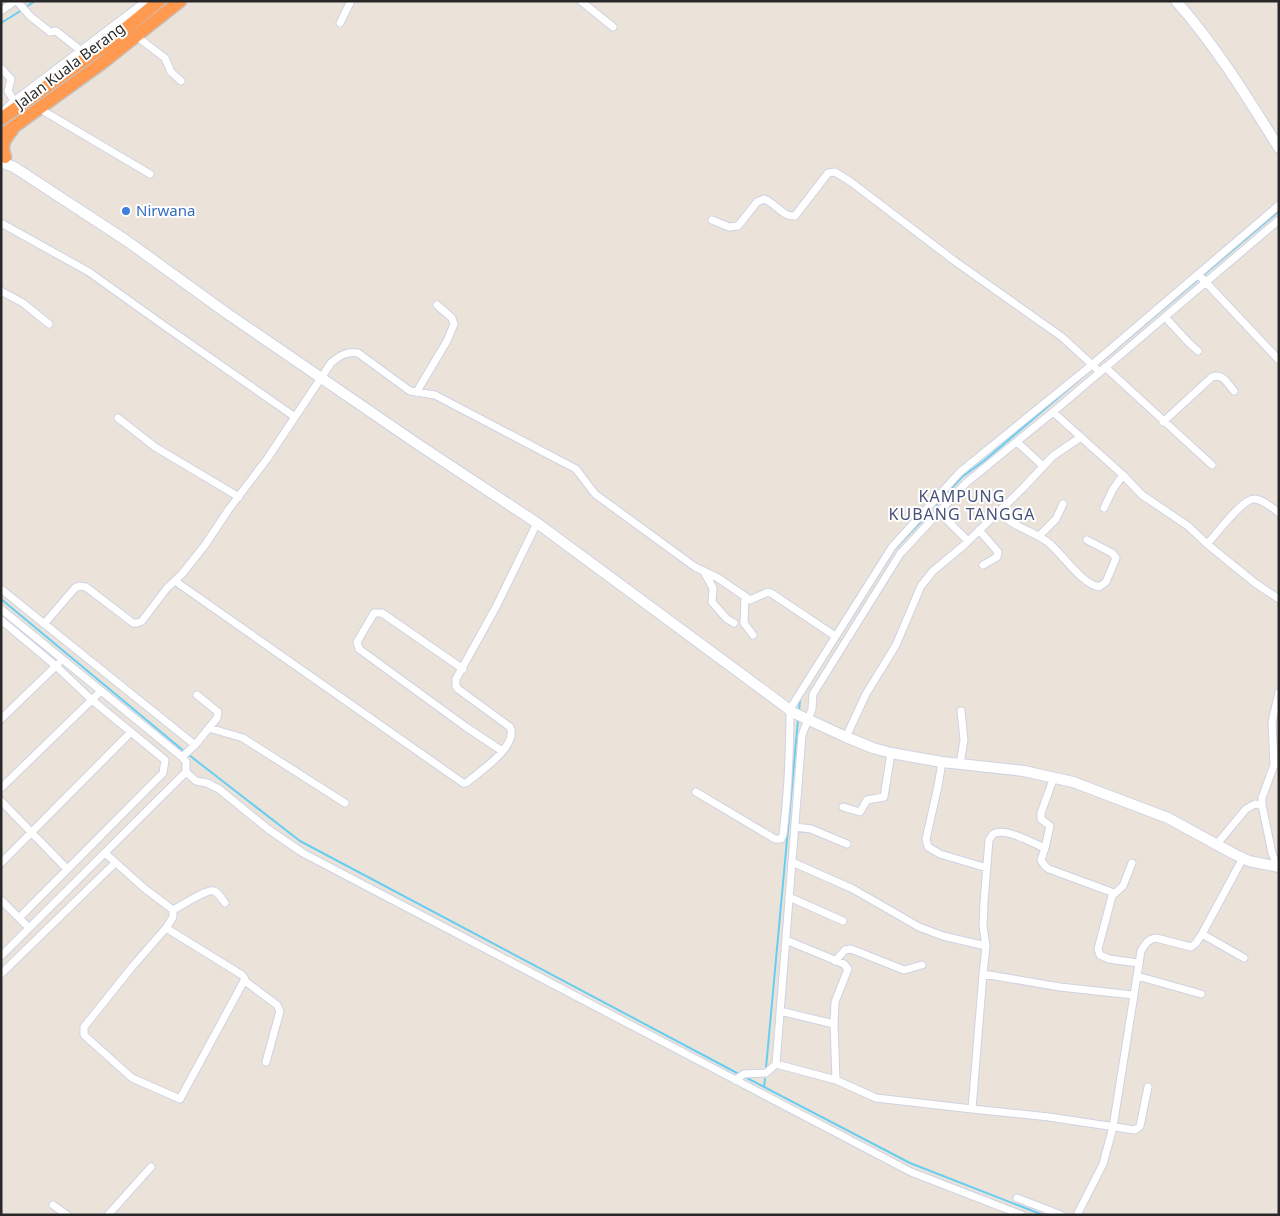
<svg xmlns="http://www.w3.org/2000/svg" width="1280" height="1216" font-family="'Noto Sans',sans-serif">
<rect width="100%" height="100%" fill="#ebe3d9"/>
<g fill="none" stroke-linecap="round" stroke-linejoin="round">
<path stroke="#67cef2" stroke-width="2" d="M 26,7 L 35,1
M 1,23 L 22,10
M 1103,360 L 1279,211
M 935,506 L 962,477 L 985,460 L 1093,368
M 892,552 L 931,511
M 1,599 L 185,752
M 799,712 L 800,700
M 189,755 L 300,841 L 737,1073
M 766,1068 L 798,720
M 747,1078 L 910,1163 L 1043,1215
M 764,1087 L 765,1079"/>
<defs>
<path id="street" d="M 17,1 L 30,16 L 50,32 L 56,31 L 80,50
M 581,1 L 613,27
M 1,11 L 15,1
M 340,23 L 351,1
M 136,36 L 165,58 L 171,72 L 181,81
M 2,69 L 11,79 L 8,91 L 14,101
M 40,109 L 150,174
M 3,111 L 14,101 L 146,1
M 712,220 L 729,227 L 738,226 L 757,202 L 764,199 C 776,203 782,217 795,216 L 828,173 L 835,172 L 851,182 L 956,262 L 1062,337 L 1100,372
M 1,223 L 89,272 L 166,327 L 295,417
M 1198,274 L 1279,360
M 1,291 L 23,303 L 49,324
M 1165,317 L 1189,343 L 1198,351
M 1105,367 L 1212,465
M 416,393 L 447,341 L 454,324 L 452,318 L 437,305
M 1053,412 L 1123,475 L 1142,495 L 1188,526 L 1207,544 C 1216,535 1243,497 1255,499 C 1263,500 1273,508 1279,513
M 118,418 L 155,447 L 239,497
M 1163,422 L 1212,377 C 1223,373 1227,383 1234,391
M 1017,442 L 1043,466
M 1104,508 L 1113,489 L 1123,475
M 938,511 L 968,541
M 997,511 C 1002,515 1007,520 1013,523 C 1025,531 1039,534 1050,544 C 1064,556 1081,583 1099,587 L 1106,582 L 1116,558 L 1112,553 L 1087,540
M 979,530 L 998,552 L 997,557 L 983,565
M 1039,536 L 1056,519 L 1063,504
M 1207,544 L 1255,583 L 1279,599
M 704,572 L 713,588 L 712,602 L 727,619 L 734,623
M 175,581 L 463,783 L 466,783 C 479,772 519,746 510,727 L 458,689 L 456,686 L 456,679 L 496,607 L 537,523
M 1,589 L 195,745 L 182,757
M 745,597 L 744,623 L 753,635
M 1,609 L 182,757 L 186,762 L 186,772 L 196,781 L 207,783 L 219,789 L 268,829 L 303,853 L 911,1172 L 1022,1215
M 1,620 L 56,666 L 92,700 L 165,760 L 163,773 L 19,918
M 44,624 L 75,588 L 79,586 L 86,587 L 133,623 L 137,623 L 142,621 L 167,588 L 182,574 L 205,545 L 229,509 L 267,459 L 331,363 C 339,356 347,351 358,353 L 410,391 L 435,395 L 576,469 L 595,494 L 695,567 L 718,578 L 750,600 L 768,592 L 771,593 L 835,636
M 463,669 L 382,613 L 374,613 L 357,642 L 359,649 L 466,727 L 502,751
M 1,719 L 58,664
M 209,728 L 243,738 L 345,803
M 846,737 L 866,694 L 896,645 L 921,586 L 933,571 L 963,546 L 1022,489 L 1053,456 L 1081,437
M 195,745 L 217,718 L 218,712 L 197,695
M 942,762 L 938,786 L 926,839 L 928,847 L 940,854 L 987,868
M 960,764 L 964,740 L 961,711
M 1054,777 L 1041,813 L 1041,819 L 1050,826 L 1045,848 C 1032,843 1006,827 993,834 L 989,840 L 984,902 L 983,926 L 986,946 L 983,974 L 1060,987 L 1133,995
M 1,788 L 101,691
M 696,792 L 775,839 L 781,839 L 783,835 C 788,793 790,752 790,709 L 892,547 L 960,472 L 1093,364 L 1279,205
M 1,801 L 67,869
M 843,807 L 860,812 L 867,800 L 884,797 L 891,753
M 795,827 L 811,829 L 847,844
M 1216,845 L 1246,809 L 1255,804 L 1262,805
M 1045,848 L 1041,860 L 1045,866 L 1049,869 L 1114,893
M 105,853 L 144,888 L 173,910
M 1243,858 L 1202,934 L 1244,958
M 792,862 L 853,889 L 919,927 L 943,936 L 986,946
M 1,863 L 131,732
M 1132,863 L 1123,886 L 1112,896 L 1098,949 L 1100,955 L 1109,959 L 1138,963
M 1278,868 L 1272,853 L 1262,805 L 1262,798 L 1274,765 L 1272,722 L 1279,692
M 789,897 L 843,921
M 1,900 L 29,928
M 173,910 C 181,906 206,889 214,891 C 218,892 222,899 225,903
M 166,928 L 242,975 L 245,979 L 180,1099 L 132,1078 L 84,1035 L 84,1027 L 132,967 L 166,928 L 173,917 L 173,910
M 786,940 L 844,964 L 848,969 L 835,1002 L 834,1024 L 836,1080
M 1,956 L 186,772
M 835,961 L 845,950 L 851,949 L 904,970 L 922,965
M 1,974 L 115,863
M 1137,976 L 1201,994
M 245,981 L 277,1005 L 280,1011 L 266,1062
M 780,1011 L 834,1024
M 776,1064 L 836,1080 L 876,1098 L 972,1109 L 983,974
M 735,1080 L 744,1074 L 766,1073 L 776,1064 L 802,735 L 812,709 L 813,694 L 900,554 L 966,483 L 1053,412 L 1279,220
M 972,1109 L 1049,1117 L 1135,1130 L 1140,1126 L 1148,1087
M 1017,1198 L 1061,1215
M 53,1205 L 67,1215
M 108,1215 L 151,1167
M 1077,1215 L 1103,1164 L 1113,1127 L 1141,951 C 1145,944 1148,939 1156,938 L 1191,947 L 1196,943 L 1202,934"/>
<path id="secondary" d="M 1176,1 C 1216,46 1247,97 1279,148
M 1,162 L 14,167 L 127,241 L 225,312 L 419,445 L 537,523 L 794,713 L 846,737 L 873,748 L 891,753 L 942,762 L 1024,771 L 1073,782 L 1168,818 L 1234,854 L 1249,861 L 1279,867"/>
<path id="highway" d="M 1,119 L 112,40 L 159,1
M 1,136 L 102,63 L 180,1
M 5,157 C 0,146 5,138 12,130"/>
</defs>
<use href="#street" stroke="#ced2e2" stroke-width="9"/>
<use href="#secondary" stroke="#ced2e2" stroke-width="12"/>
<use href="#highway" stroke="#c3c3c3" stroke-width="15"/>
<use href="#street" stroke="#fff" stroke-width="7"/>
<use href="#secondary" stroke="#fff" stroke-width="10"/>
<use href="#highway" stroke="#ff9a50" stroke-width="12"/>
</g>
<circle fill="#3f7fe0" stroke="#fff" stroke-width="2" cx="126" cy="211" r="5"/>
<g text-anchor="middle" stroke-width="4" stroke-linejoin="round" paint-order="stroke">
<g font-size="15" fill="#282828" stroke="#fff">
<text transform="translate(70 66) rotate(-37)" y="5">Jalan Kuala Berang</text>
</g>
<g font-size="15" fill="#366cbe" stroke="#fff" text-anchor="start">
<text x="136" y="216">Nirwana</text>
</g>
<g font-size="16" letter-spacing="1" fill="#47517a" stroke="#fff">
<text x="962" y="502">KAMPUNG<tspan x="962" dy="18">KUBANG TANGGA</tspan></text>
</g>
</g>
<rect width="1280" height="1216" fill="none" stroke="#282828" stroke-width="5"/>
</svg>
